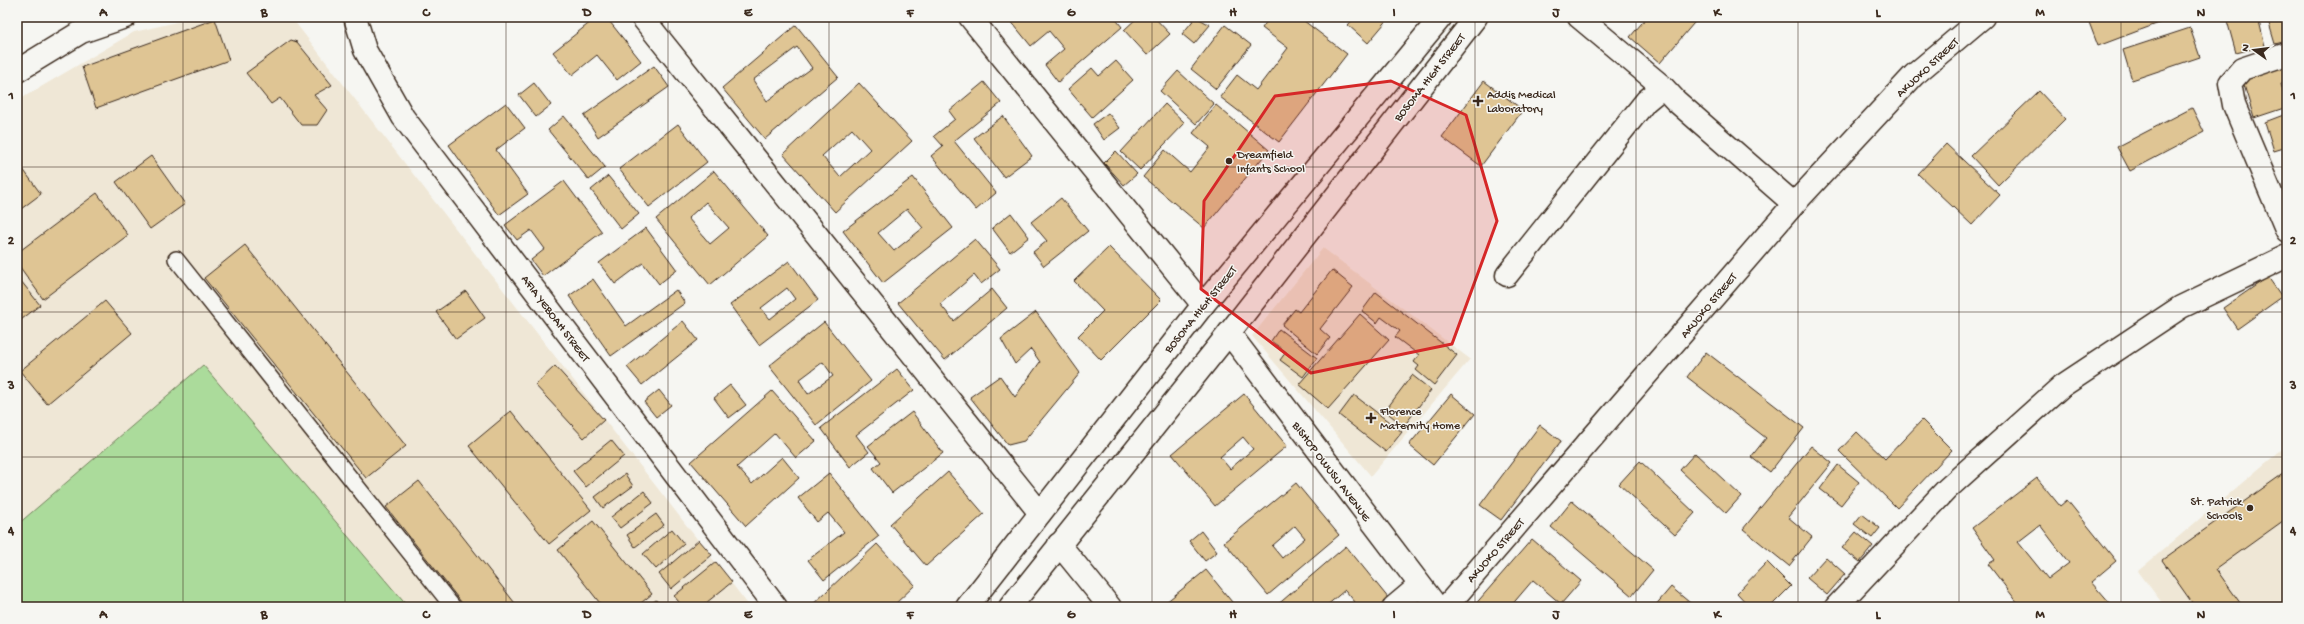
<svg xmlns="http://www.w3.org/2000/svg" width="2304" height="624" font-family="'Gochi Hand',sans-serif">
<rect width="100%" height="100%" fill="#f6f6f2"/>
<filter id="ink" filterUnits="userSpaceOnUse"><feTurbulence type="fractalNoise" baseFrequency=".025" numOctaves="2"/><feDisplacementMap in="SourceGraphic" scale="8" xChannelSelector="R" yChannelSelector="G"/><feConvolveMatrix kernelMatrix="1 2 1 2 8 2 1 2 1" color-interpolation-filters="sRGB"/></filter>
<g filter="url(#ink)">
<path fill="#efe7d6" d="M 198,17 L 291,17 L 750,607 L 17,607 L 17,101 L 134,32 Z
M 1323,248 L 1470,359 L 1371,476 L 1252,336 Z
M 2287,445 L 2287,607 L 2165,607 L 2138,571 Z"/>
<path fill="#abdb9b" stroke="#73825c" d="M 203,365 L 408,607 L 17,607 L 17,525 Z"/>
<path fill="#dfc594" stroke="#3b2a1e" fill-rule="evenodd" d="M 597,17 L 606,17 L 641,61 L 617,80 L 597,55 L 572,75 L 553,52 Z
M 1013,17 L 1114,17 L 1122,27 L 1058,82 L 1045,65 L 1064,49 L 1049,31 L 1031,46 L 1010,20 Z
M 1138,17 L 1154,17 L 1170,34 L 1147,55 L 1124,30 Z
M 1196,17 L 1210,25 L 1194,44 L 1182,34 Z
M 1270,17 L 1299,17 L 1347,54 L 1279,142 L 1220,97 L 1237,75 L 1256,90 L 1288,48 L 1262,28 Z
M 1355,17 L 1390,17 L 1368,43 L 1348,25 Z
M 1647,17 L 1658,17 L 1661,19 L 1663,17 L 1699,17 L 1660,63 L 1630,37 Z
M 2087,17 L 2175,17 L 2098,46 Z
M 2226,17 L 2258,17 L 2265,46 L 2236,53 Z
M 2267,17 L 2287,17 L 2287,41 L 2275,44 Z
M 215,19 L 229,60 L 96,108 L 82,67 Z
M 796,25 L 838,77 L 765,139 L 722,88 ZM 797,47 L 812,68 L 767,101 L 753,80 Z
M 1225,25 L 1251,45 L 1216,89 L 1191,69 Z
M 2190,28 L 2200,57 L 2132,80 L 2123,50 Z
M 291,40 L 297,42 L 332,85 L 314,95 L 327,110 L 317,125 L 301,125 L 280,98 L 271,104 L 246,73 Z
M 1116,61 L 1133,80 L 1092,117 L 1068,89 L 1092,68 L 1099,76 Z
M 2287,61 L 2287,82 L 2281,84 L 2287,107 L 2254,118 L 2241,75 Z
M 654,66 L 669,87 L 598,137 L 584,115 Z
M 1178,71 L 1214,104 L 1196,124 L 1160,91 Z
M 1484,81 L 1523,110 L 1481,166 L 1442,137 Z
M 984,82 L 1001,103 L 954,141 L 996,193 L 976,210 L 931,156 L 943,146 L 934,136 L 955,119 L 949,111 Z
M 534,83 L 551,105 L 536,117 L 519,95 Z
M 859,83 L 912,141 L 835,212 L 783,154 ZM 852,129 L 870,149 L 840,177 L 822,156 Z
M 2039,91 L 2065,119 L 1998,185 L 1971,156 Z
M 506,103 L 525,128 L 496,150 L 528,194 L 499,215 L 449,145 Z
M 1165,104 L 1185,123 L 1140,170 L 1121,152 Z
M 1216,105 L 1269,150 L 1204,228 L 1143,177 L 1165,150 L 1190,172 L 1210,147 L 1193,133 Z
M 2192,108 L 2204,132 L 2130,171 L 2117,147 Z
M 1108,113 L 1120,128 L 1104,140 L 1093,124 Z
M 2286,114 L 2287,147 L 2274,151 L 2265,122 Z
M 564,116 L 605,167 L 589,180 L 548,130 Z
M 1003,116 L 1032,156 L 1004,177 L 974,138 Z
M 678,124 L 707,162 L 649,207 L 619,169 Z
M 1946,144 L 2000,195 L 1972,225 L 1918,174 Z
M 1116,151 L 1137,174 L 1124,185 L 1104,163 Z
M 151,156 L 185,204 L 150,229 L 116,182 Z
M 17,161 L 41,194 L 17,212 Z
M 714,171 L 768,236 L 710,285 L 656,219 ZM 706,202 L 729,228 L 710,244 L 688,218 Z
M 608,176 L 639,214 L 621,229 L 591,190 Z
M 913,177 L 953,228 L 883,283 L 843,231 ZM 907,209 L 923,228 L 894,251 L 878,233 Z
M 564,181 L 602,232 L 543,276 L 531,260 L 545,249 L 531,230 L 517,240 L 505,225 Z
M 97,193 L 128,235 L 43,299 L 17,263 L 17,253 Z
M 1061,198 L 1088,231 L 1044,266 L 1033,252 L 1047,241 L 1031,222 Z
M 1011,213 L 1029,237 L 1010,252 L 992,228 Z
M 646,228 L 677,270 L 659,284 L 643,263 L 615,284 L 599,263 Z
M 975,239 L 1000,269 L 981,284 L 974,275 L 940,304 L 954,321 L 992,289 L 1007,308 L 945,360 L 898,303 Z
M 245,245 L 406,446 L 366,478 L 204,278 Z
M 1109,247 L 1161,300 L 1101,360 L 1078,336 L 1103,311 L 1074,281 Z
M 789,261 L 818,300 L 759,345 L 730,305 ZM 787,288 L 795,299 L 770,319 L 761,308 Z
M 1332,270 L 1353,287 L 1320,329 L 1330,338 L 1317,354 L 1282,325 L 1295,309 L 1299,312 Z
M 17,276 L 40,305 L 17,323 Z
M 2268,277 L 2282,297 L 2237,329 L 2223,308 Z
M 593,279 L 626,326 L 676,290 L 685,303 L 611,356 L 569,296 Z
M 466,291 L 485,318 L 456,339 L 436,312 Z
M 1376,292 L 1457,355 L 1434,385 L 1416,370 L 1419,366 L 1414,362 L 1419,355 L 1395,337 L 1400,331 L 1381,317 L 1377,323 L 1362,311 Z
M 105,301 L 132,333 L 47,404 L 20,371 Z
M 1036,312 L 1080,373 L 1024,441 L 1008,445 L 970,397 L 1000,376 L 1015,397 L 1040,362 L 1031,349 L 1015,364 L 1001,339 Z
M 1360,314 L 1389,340 L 1328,409 L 1299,384 Z
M 683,321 L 698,340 L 642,385 L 627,367 Z
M 824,322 L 871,381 L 816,425 L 769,366 ZM 823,362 L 833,376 L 808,394 L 799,380 Z
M 1279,329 L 1317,358 L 1303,377 L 1280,360 L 1286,352 L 1271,341 Z
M 1706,352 L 1804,428 L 1770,472 L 1751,457 L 1766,438 L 1687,377 Z
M 555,366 L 604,420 L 584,438 L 535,385 Z
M 897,369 L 914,390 L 856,435 L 869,452 L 850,467 L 821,428 Z
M 1412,375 L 1431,390 L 1404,426 L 1385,411 Z
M 730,385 L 746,405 L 729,418 L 714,398 Z
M 659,390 L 671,405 L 656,417 L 644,402 Z
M 772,391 L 816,441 L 796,458 L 775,433 L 737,467 L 752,484 L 782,457 L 799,478 L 746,526 L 691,462 Z
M 1244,394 L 1287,446 L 1215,506 L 1172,454 ZM 1243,437 L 1253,449 L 1230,469 L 1220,457 Z
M 1451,394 L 1475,414 L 1433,465 L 1409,445 Z
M 1354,395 L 1402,432 L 1386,452 L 1339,415 Z
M 511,411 L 591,510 L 549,544 L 469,446 Z
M 912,412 L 943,453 L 892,493 L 873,468 L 881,462 L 868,446 Z
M 1922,420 L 1952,450 L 1897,508 L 1839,451 L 1857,432 L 1885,459 Z
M 1540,425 L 1561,441 L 1501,520 L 1480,505 Z
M 611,440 L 624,456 L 586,487 L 573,471 Z
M 1811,446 L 1832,463 L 1788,517 L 1812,537 L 1789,566 L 1743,529 Z
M 1695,453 L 1741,496 L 1726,513 L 1680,470 Z
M 1640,461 L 1695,513 L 1675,535 L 1619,484 Z
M 1838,465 L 1859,482 L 1841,505 L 1820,489 Z
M 2287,471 L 2287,518 L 2216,569 L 2243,607 L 2195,607 L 2162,560 Z
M 948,472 L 984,514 L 926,566 L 890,524 Z
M 829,473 L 879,536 L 824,580 L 808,560 L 844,532 L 828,513 L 817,522 L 798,498 Z
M 625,474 L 633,486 L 603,508 L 595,497 Z
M 2037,478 L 2060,506 L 2067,500 L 2116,561 L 2091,582 L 2111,605 L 2109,607 L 2021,607 L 1988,564 L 1995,560 L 1972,528 ZM 2040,525 L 2069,563 L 2048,579 L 2018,542 Z
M 419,481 L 518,607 L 465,607 L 386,507 Z
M 1296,483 L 1339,535 L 1268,595 L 1224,542 ZM 1295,526 L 1305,538 L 1282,558 L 1272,546 Z
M 644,491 L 653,503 L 620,528 L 611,517 Z
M 1572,501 L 1653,570 L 1632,596 L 1551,527 Z
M 656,514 L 664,525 L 635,547 L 627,535 Z
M 1862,514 L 1880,528 L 1872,538 L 1854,524 Z
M 593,521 L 652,594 L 636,607 L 603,607 L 558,550 Z
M 672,529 L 684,544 L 656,569 L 643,554 Z
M 1201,531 L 1217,552 L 1205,561 L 1189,541 Z
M 1856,532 L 1873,546 L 1860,562 L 1842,548 Z
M 1532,539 L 1581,581 L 1561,604 L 1533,580 L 1510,607 L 1473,607 Z
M 699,540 L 712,555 L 671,589 L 659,574 Z
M 877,544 L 915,585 L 892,607 L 810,607 Z
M 1346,546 L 1389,599 L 1379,607 L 1348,607 L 1355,602 L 1345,590 L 1325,607 L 1275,607 Z
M 1826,557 L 1845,574 L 1827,595 L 1807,578 Z
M 716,562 L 732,582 L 701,607 L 683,607 L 674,596 Z
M 1767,562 L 1791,586 L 1770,607 L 1750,607 L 1737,593 Z
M 1206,570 L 1236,607 L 1160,607 Z
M 1671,587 L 1695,607 L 1654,607 Z
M 656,600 L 662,607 L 647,607 Z"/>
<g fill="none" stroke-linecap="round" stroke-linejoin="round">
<defs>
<path id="lane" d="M 176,259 L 453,607"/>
<path id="street" d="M 355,17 L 365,50 L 403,117 L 776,607
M 642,17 L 1040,513
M 970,17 L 1203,305
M 1579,17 L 1663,87 L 1676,101 L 1794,204
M 2287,54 L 2242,69 L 2230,83 L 2234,105 L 2287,231
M 17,71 L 81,32 L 125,17
M 1507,275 L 1646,101 L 1663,87
M 1229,333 L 1437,607
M 1059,544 L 1110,607
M 1394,607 L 1419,586
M 1446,607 L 1794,204 L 1914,75 L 1983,17
M 1836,607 L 1947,489 L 2062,386 L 2181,307 L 2287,256"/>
<path id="secondary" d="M 967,607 L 1203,305 L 1441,17
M 1010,607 L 1229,333 L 1476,17"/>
</defs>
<use href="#lane" stroke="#3b2a1e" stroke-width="18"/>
<use href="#street" stroke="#3b2a1e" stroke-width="25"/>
<use href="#secondary" stroke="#3b2a1e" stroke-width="25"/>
<use href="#lane" stroke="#f6f6f2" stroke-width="15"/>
<use href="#street" stroke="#f6f6f2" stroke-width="22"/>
<use href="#secondary" stroke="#f6f6f2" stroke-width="22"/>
</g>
</g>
<path fill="#d62828" fill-opacity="0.2" stroke="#d62828" stroke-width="3" stroke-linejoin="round" d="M 1391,81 L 1466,115 L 1497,221 L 1452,344 L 1311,373 L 1201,289 L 1204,201 L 1275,96 Z"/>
<path fill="none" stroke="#3b2a1e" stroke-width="1" stroke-opacity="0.55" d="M 183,17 L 183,607M 345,17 L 345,607M 506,17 L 506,607M 668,17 L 668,607M 829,17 L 829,607M 991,17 L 991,607M 1152,17 L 1152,607M 1313,17 L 1313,607M 1475,17 L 1475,607M 1636,17 L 1636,607M 1798,17 L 1798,607M 1959,17 L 1959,607M 2121,17 L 2121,607M 17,167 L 2287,167M 17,312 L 2287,312M 17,457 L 2287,457"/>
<g fill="#3b2a1e" stroke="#f6f6f2" stroke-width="1.5">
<path d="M1476 95h4v4h4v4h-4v4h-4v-4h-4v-4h4z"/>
<circle cx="1229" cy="161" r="4"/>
<path d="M1369 412h4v4h4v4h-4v4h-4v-4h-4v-4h4z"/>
<circle cx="2250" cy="508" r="4"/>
</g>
<g text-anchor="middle" stroke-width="3" stroke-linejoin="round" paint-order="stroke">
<g font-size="12" fill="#3b2a1e" stroke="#f6f6f2">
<text transform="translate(1927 67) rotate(-43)" y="4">AKUOKO STREET</text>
<text transform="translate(1429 77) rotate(-52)" y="4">BOSOMA HIGH STREET</text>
<text transform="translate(1708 305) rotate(-50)" y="4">AKUOKO STREET</text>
<text transform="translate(1200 309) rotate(-51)" y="4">BOSOMA HIGH STREET</text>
<text transform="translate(556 318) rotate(53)" y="4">AFIA YEBOAH STREET</text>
<text transform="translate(1332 471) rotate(53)" y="4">BISHOP OWUSU AVENUE</text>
<text transform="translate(1495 550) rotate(-49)" y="4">AKUOKO STREET</text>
</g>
<g font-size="12" fill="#3b2a1e" stroke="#f6f6f2" text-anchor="start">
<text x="1487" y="98">Addis Medical<tspan x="1487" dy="14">Laboratory</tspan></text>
<text x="1237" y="158">Dreamfield<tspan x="1237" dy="14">Infants School</tspan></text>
<text x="1380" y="415">Florence<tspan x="1380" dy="14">Maternity Home</tspan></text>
<text x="2242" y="505" text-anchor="end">St. Patrick<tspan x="2242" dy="14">Schools</tspan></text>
</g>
</g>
<rect width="2304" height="624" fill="none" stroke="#f6f6f2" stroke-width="44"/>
<g transform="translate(2254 50) rotate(284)" stroke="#f6f6f2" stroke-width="3" paint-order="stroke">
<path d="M0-3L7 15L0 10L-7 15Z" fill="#3b2a1e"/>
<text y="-6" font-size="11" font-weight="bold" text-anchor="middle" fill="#3b2a1e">N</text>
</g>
<rect x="22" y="22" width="2260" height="580" fill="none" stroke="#3b2a1e" stroke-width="1.5"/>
<g font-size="13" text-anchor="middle" font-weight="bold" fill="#3b2a1e">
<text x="103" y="16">A</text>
<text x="264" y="16">B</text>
<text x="426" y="16">C</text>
<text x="587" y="16">D</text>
<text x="748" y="16">E</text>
<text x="910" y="16">F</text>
<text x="1071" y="16">G</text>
<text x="1233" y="16">H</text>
<text x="1394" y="16">I</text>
<text x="1556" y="16">J</text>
<text x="1717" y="16">K</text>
<text x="1878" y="16">L</text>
<text x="2040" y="16">M</text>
<text x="2201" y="16">N</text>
<text x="11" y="99">1</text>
<text x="2293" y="99">1</text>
<text x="11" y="244">2</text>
<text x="2293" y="244">2</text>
<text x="11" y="389">3</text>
<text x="2293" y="389">3</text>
<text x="11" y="534">4</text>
<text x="2293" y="534">4</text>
<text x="103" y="618">A</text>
<text x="264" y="618">B</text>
<text x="426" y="618">C</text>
<text x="587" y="618">D</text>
<text x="748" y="618">E</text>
<text x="910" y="618">F</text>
<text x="1071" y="618">G</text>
<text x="1233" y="618">H</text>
<text x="1394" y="618">I</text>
<text x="1556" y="618">J</text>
<text x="1717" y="618">K</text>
<text x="1878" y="618">L</text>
<text x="2040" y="618">M</text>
<text x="2201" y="618">N</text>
</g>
</svg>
